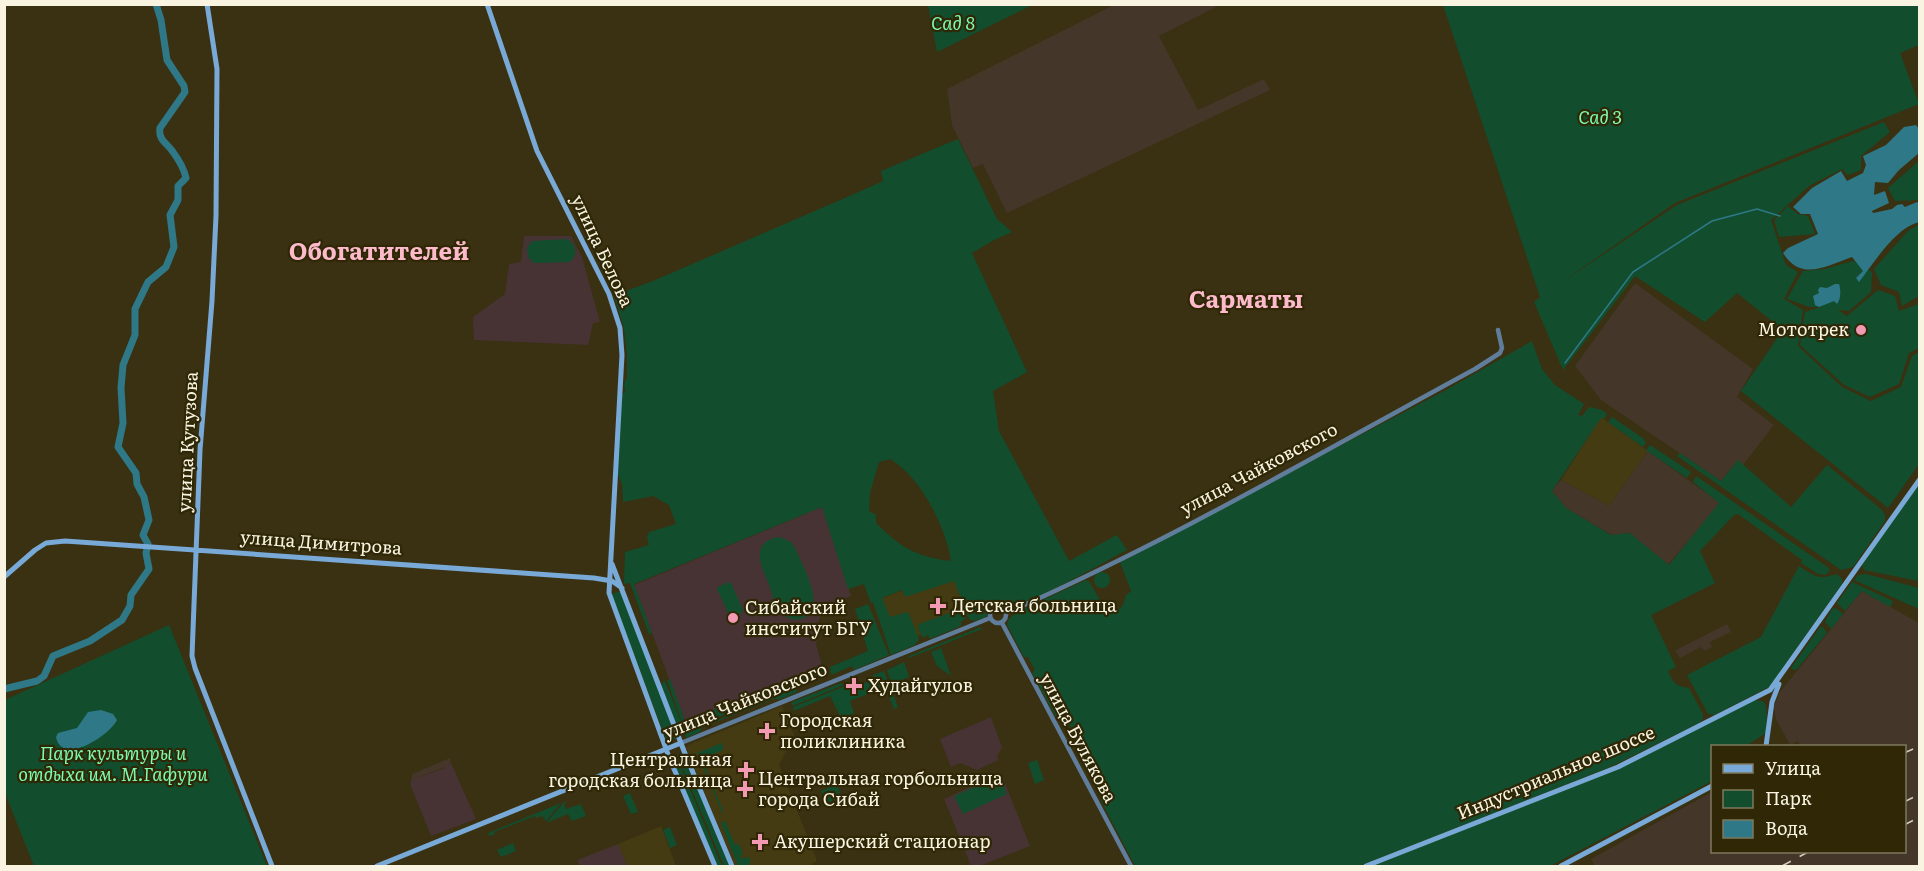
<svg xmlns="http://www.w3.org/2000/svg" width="1924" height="871" font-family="Literata,serif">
<rect width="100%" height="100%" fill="#393111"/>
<path fill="#443b12" d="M 1601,417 L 1648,451 L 1609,506 L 1561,480 Z
M 956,569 L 983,610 L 890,647 L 873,602 Z
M 782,706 L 794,735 L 779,765 L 817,861 L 808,866 L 735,866 L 686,748 L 688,745 Z
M 661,826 L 676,866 L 627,866 L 618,844 Z"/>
<path fill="#443629" d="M 1215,5 L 1216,7 L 1159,36 L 1198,110 L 1264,79 L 1270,90 L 1007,213 L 983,164 L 973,168 L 952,125 L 947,89 L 1114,5 Z
M 1635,283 L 1753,369 L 1737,397 L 1774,425 L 1743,465 L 1737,461 L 1721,481 L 1601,400 L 1575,366 Z
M 1648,451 L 1720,503 L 1668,565 L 1630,533 L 1612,535 L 1566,508 L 1552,491 L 1561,480 L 1609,506 Z
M 1862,591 L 1919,623 L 1919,866 L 1595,866 L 1591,859 L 1712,792 L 1712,852 L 1904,852 L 1904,746 L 1798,746 L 1800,745 L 1798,741 L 1790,745 L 1776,719 L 1774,708 L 1779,693 Z
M 1727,624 L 1731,632 L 1710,642 L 1712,647 L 1704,651 L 1701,647 L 1680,658 L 1676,652 L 1676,650 Z
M 450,758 L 451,763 L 445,766 L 445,767 L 411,780 L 412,774 Z"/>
<path fill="#473333" d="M 524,236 L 571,236 L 582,257 L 600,322 L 593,323 L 588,345 L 474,340 L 473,317 L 505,294 L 509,264 L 521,262 Z
M 822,507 L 851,596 L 824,606 L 816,629 L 819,635 L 816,644 L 823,669 L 685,721 L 634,585 Z
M 991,717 L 1002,747 L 997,756 L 998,760 L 977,770 L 960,763 L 951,767 L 940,739 Z
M 451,763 L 476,819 L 431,836 L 410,784 L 411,780 L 445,768 L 444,766 Z
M 1001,773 L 1030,846 L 979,866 L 971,866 L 944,799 Z
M 618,844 L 627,866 L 580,866 L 577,860 Z"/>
<path fill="#124e2e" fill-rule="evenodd" d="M 928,5 L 928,4 L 1032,5 L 937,52 Z
M 1443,5 L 1919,5 L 1919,45 L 1900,53 L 1919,104 L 1675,203 L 1555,287 L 1677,205 L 1884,122 L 1890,132 L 1861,156 L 1861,170 L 1848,175 L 1842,169 L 1809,186 L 1771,220 L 1786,265 L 1798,272 L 1784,299 L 1803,310 L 1798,346 L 1842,387 L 1871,401 L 1901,387 L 1912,356 L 1919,352 L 1919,464 L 1888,508 L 1741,391 L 1783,330 L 1737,293 L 1705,322 L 1635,276 L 1563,370 L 1534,302 L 1540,297 Z
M 958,139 L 997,219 L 1012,232 L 994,240 L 972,253 L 1027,372 L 993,391 L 999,431 L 1069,561 L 1117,535 L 1127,550 C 1093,568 1058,589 1022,603 C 1011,607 1001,601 990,606 L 986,617 L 975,621 L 969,619 L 954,581 L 905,597 L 902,590 L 882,598 L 890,617 L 908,612 L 919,639 L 915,645 L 891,655 L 873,602 L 871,603 L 864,584 L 848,589 L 822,507 L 634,584 L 652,633 L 649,634 L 630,583 L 624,584 L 625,552 L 649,545 L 647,537 L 649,532 L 676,524 L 669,505 L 653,496 L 623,502 L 622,484 L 617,473 L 622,394 L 625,392 L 624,384 L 627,377 L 627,355 L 624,329 L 615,299 L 620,293 L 653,281 L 854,194 L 883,181 L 881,171 ZM 890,459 C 920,476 946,527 951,561 C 916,557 900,547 876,523 L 876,515 L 869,511 L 870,493 L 879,462 Z
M 1919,161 L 1919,200 L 1895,201 L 1888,188 Z
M 1788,206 L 1798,214 L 1808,216 L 1815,234 L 1779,237 L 1774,220 Z
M 1919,225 L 1919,298 L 1917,297 L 1902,306 L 1899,292 L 1881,285 L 1874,269 L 1909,230 Z
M 567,239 C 577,244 578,255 570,262 L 534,263 L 528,257 L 527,248 L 532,241 Z
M 1853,261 L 1872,272 L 1871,292 L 1849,311 L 1838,310 L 1847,316 L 1878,290 L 1895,296 L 1899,311 L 1919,304 L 1919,348 L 1909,353 L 1899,384 L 1870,397 L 1844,385 L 1800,345 L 1805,312 L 1821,307 L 1809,307 L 1787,299 L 1803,271 L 1825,269 Z
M 1532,341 L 1542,369 L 1555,385 L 1584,404 L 1578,415 L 1582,416 L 1589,407 L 1602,410 L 1607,414 L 1604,419 L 1601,418 L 1552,491 L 1566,508 L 1611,535 L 1630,533 L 1669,565 L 1719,503 L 1693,482 L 1696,476 L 1829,568 L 1829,572 L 1825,575 L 1818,574 L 1801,563 L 1802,560 L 1738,514 L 1734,515 L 1700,551 L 1715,583 L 1651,615 L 1676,667 L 1668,671 C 1673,683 1676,686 1689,688 L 1703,714 L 1703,719 L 1699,723 L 1610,767 L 1359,866 L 1135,866 L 1100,799 L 1105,792 L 1064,715 L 1057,719 L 1032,673 L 1035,670 L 1028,657 L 1024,657 L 1007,625 L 1009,619 L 1017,612 L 1086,580 L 1089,581 L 1106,611 C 1118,615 1124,606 1126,595 L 1131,591 L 1120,562 L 1446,390 Z
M 1612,417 L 1644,439 L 1646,443 L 1643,447 L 1608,422 Z
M 1650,445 L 1691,472 L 1687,478 L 1646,450 Z
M 1680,453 L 1721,481 L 1738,460 L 1791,507 L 1827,465 L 1881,509 L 1885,515 L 1885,521 L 1853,567 L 1841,570 L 1677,456 Z
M 1919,484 L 1919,581 L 1864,570 L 1862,566 L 1869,554 Z
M 780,537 L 791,542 L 795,548 C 802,564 827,607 804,618 C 796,622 788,618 781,614 C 775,604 772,593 768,582 C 760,564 750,541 780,537 Z
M 1799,566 C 1816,577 1818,580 1837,574 L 1842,579 L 1842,584 L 1769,687 L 1714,715 L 1708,714 L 1687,675 L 1761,637 Z
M1094 580a8 8 0 1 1 16 0a8 8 0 1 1-16 0Z
M 1866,574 L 1919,588 L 1919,609 L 1854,580 L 1858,575 Z
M 729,582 L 731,583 L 743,610 L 741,613 L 730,617 L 717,589 L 718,587 Z
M 1852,582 L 1893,601 L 1890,607 L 1862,591 L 1845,611 L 1837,603 Z
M 622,591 L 677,738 L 667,742 L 611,594 Z
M 868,604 L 889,655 L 854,670 L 852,666 L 831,675 L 830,667 L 868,651 L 855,609 Z
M 1836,608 L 1843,614 L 1831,629 L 1825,622 L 1832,609 Z
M 961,609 L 966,618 L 961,622 L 961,626 L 930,639 L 928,635 L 923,638 L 918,628 L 919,624 Z
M 169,625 L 267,866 L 34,866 L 5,793 L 5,700 Z
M 981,627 L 982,629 L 909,658 L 909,656 Z
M 1820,627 L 1823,627 L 1827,633 L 1797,669 L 1794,670 L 1791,668 Z
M 941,648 L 951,676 L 937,666 L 931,652 Z
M 904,662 L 909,677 L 897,682 L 891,681 L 887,670 Z
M 825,668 L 826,672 L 798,685 L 796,679 Z
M 884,671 L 898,707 L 894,709 L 885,687 L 850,701 L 854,713 L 841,718 L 830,696 L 794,711 L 793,707 L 845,686 L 846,689 L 850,688 L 851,691 L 860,687 L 859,685 L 874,679 L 873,675 Z
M 670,679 L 685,721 L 794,680 L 795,686 L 739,709 L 738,706 L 733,708 L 733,711 L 685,731 L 667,680 Z
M 665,681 L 683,727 L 684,731 L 679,733 L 661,684 Z
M 841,683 L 844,685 L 792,706 L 792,702 Z
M 796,688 L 797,692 L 778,700 L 776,698 L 701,728 L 700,732 L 686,738 L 685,733 Z
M 1754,700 L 1763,701 L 1766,706 L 1767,719 L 1766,733 L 1746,746 L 1712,746 L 1712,781 L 1550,866 L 1372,866 L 1616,770 Z
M 722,743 L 723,750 L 704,758 L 702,760 L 723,811 L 722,813 L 697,753 Z
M 682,753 L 730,866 L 724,866 L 677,755 Z
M 676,756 L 722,866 L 717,866 L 671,758 Z
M 1037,760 L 1044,780 L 1035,784 L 1028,763 Z
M 999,776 L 1007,794 L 963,814 L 954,796 Z
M 837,784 L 842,798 L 826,803 L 821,791 Z
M 630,793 L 638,812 L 631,814 L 623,796 Z
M 567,801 L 564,804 L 566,809 L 581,804 L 586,816 L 572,821 L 568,814 L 546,823 L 564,802 Z
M 561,803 L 546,821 L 542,816 L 536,818 L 535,816 L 494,832 L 495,834 L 489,836 L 488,833 Z
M 725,821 L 735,845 L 739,844 L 743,854 L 740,856 L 741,859 L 745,857 L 750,858 L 750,863 L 747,866 L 738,866 L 721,823 Z
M 670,827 L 677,845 L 670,848 L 663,830 Z
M 513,843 L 516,851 L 501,857 L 497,850 Z"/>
<path fill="#2e7887" d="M 1916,125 L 1919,129 L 1919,153 L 1899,170 L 1888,183 L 1875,182 L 1874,195 L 1885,191 L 1889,203 L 1872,211 L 1873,213 L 1892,209 L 1897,205 L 1902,204 L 1905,207 L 1917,202 L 1919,204 L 1919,222 C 1895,228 1874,263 1859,282 L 1856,278 L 1863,271 L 1852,257 C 1826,266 1801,282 1783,253 L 1788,248 L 1818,234 L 1810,214 L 1801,214 L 1793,207 L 1812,188 L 1841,171 L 1847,181 L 1863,173 L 1866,165 L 1863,156 L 1886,145 L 1904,127 Z
M 1835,284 L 1839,284 C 1841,290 1841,299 1837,304 L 1834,301 L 1819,307 L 1815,305 L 1813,296 L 1819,293 L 1818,290 L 1820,287 L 1827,288 Z
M 101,710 L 113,714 L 117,720 C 110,735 62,767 56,737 L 58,733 L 77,728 L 88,712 Z"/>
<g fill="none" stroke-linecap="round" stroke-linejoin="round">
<path stroke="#2e7887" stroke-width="1.5" d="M 1565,363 L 1633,272 L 1712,221 L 1757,209 L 1780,216"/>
<path stroke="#2e7887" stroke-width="7" d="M 4,689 L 37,681 L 44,676 L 53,656 L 90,641 L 122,620 L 130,606 L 131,595 L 149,569 L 146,553 L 148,544 L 143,535 L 149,520 L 144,497 L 137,484 L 136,473 L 118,447 L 123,423 L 121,388 L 123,365 L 135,335 L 135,309 L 148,282 L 166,267 L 174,247 L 170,215 L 178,200 L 178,186 L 186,178 C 184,169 179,160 173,152 C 167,143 158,140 160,128 L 185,92 L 184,86 L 167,60 L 161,20 L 156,4"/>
<path stroke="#607e9b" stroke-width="4.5" d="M990 615a8 8 0 1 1 16 0a8 8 0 1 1-16 0Z
M 1006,613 C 1168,542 1320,453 1475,369 L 1500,353 L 1502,348 L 1498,330
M 1002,623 L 1131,866
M 681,743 L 990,618"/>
<path stroke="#78a9d7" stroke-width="5" d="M 207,4 L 217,69 L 216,216 L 212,301 L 200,450 L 192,656 L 195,668 L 272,866
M 487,4 L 537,151 L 609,294 L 620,328 L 622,355 L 609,593 L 669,757 L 715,866
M 612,564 L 684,751 L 732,866
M 4,577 L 35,550 L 46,543 L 65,541 L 594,578 L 612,581 L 622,588
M 1766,746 L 1772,702 L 1779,684
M 377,866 L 681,743
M 1366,866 L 1618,767 L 1770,690 L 1920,479
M 1561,866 L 1712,786"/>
<path stroke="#d3ceb9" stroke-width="1.5" stroke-dasharray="10 10" stroke-linecap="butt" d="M 1904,753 L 1920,746
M 1904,802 L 1920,794
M 1904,825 L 1920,817
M 1782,866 L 1808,852"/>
</g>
<g fill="#f19ab2" stroke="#2f2706" stroke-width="2">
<circle cx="1861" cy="330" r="6"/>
<path d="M935 597h6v6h6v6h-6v6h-6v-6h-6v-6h6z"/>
<circle cx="733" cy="618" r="6"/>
<path d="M851 677h6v6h6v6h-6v6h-6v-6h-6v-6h6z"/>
<path d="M764 722h6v6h6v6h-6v6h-6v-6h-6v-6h6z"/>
<path d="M743 761h6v6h6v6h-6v6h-6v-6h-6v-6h6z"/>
<path d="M742 780h6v6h6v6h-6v6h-6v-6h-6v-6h6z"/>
<path d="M757 833h6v6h6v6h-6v6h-6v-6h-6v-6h6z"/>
</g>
<g text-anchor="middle" stroke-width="4.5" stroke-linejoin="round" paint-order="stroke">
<g font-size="18" font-style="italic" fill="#7cfaae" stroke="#2f2706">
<text x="953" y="30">Сад 8</text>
<text x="1600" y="124">Сад 3</text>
<text x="113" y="760">Парк культуры и<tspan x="113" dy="21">отдыха им. М.Гафури</tspan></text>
</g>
<g font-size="18" fill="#f8f4e1" stroke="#2f2706">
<text transform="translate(602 251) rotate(65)" y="6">улица Белова</text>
<text transform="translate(188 442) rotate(-87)" y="6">улица Кутузова</text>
<text transform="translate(1259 469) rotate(-28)" y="6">улица Чайковского</text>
<text transform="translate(321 543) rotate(4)" y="6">улица Димитрова</text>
<text transform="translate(745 701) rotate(-22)" y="6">улица Чайковского</text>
<text transform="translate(1078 738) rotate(62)" y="6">улица Булякова</text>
<text transform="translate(1556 773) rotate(-23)" y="6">Индустриальное шоссе</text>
</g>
<g font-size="18" fill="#f8f4e1" stroke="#2f2706" text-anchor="start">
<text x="1849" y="336" text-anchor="end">Мототрек</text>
<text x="952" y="612">Детская больница</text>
<text x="745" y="614">Сибайский<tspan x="745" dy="21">институт БГУ</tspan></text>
<text x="868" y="692">Худайгулов</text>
<text x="780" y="727">Городская<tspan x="780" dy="21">поликлиника</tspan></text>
<text x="732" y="766" text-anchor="end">Центральная<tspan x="732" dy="21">городская больница</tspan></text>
<text x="758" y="785">Центральная горбольница<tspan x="758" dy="21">города Сибай</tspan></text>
<text x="774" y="848">Акушерский стационар</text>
</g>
<g font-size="24" font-weight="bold" fill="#fdbacb" stroke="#2f2706">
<text x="379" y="260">Обогатителей</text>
<text x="1246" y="308">Сарматы</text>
</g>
</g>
<rect width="1924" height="871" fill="none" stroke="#f8f4e1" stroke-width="12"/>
<rect x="1711" y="745" width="195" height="108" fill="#2f2706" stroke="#7f795e" stroke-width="1.5"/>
<rect x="1723" y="764" width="30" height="9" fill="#78a9d7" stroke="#7f795e" stroke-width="1.5"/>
<text x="1765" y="775" font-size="18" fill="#f8f4e1">Улица</text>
<rect x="1723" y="790" width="30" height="18" fill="#124e2e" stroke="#7f795e" stroke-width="1.5"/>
<text x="1765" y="805" font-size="18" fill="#f8f4e1">Парк</text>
<rect x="1723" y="820" width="30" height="18" fill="#2e7887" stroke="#7f795e" stroke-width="1.5"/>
<text x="1765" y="835" font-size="18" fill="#f8f4e1">Вода</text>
</svg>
